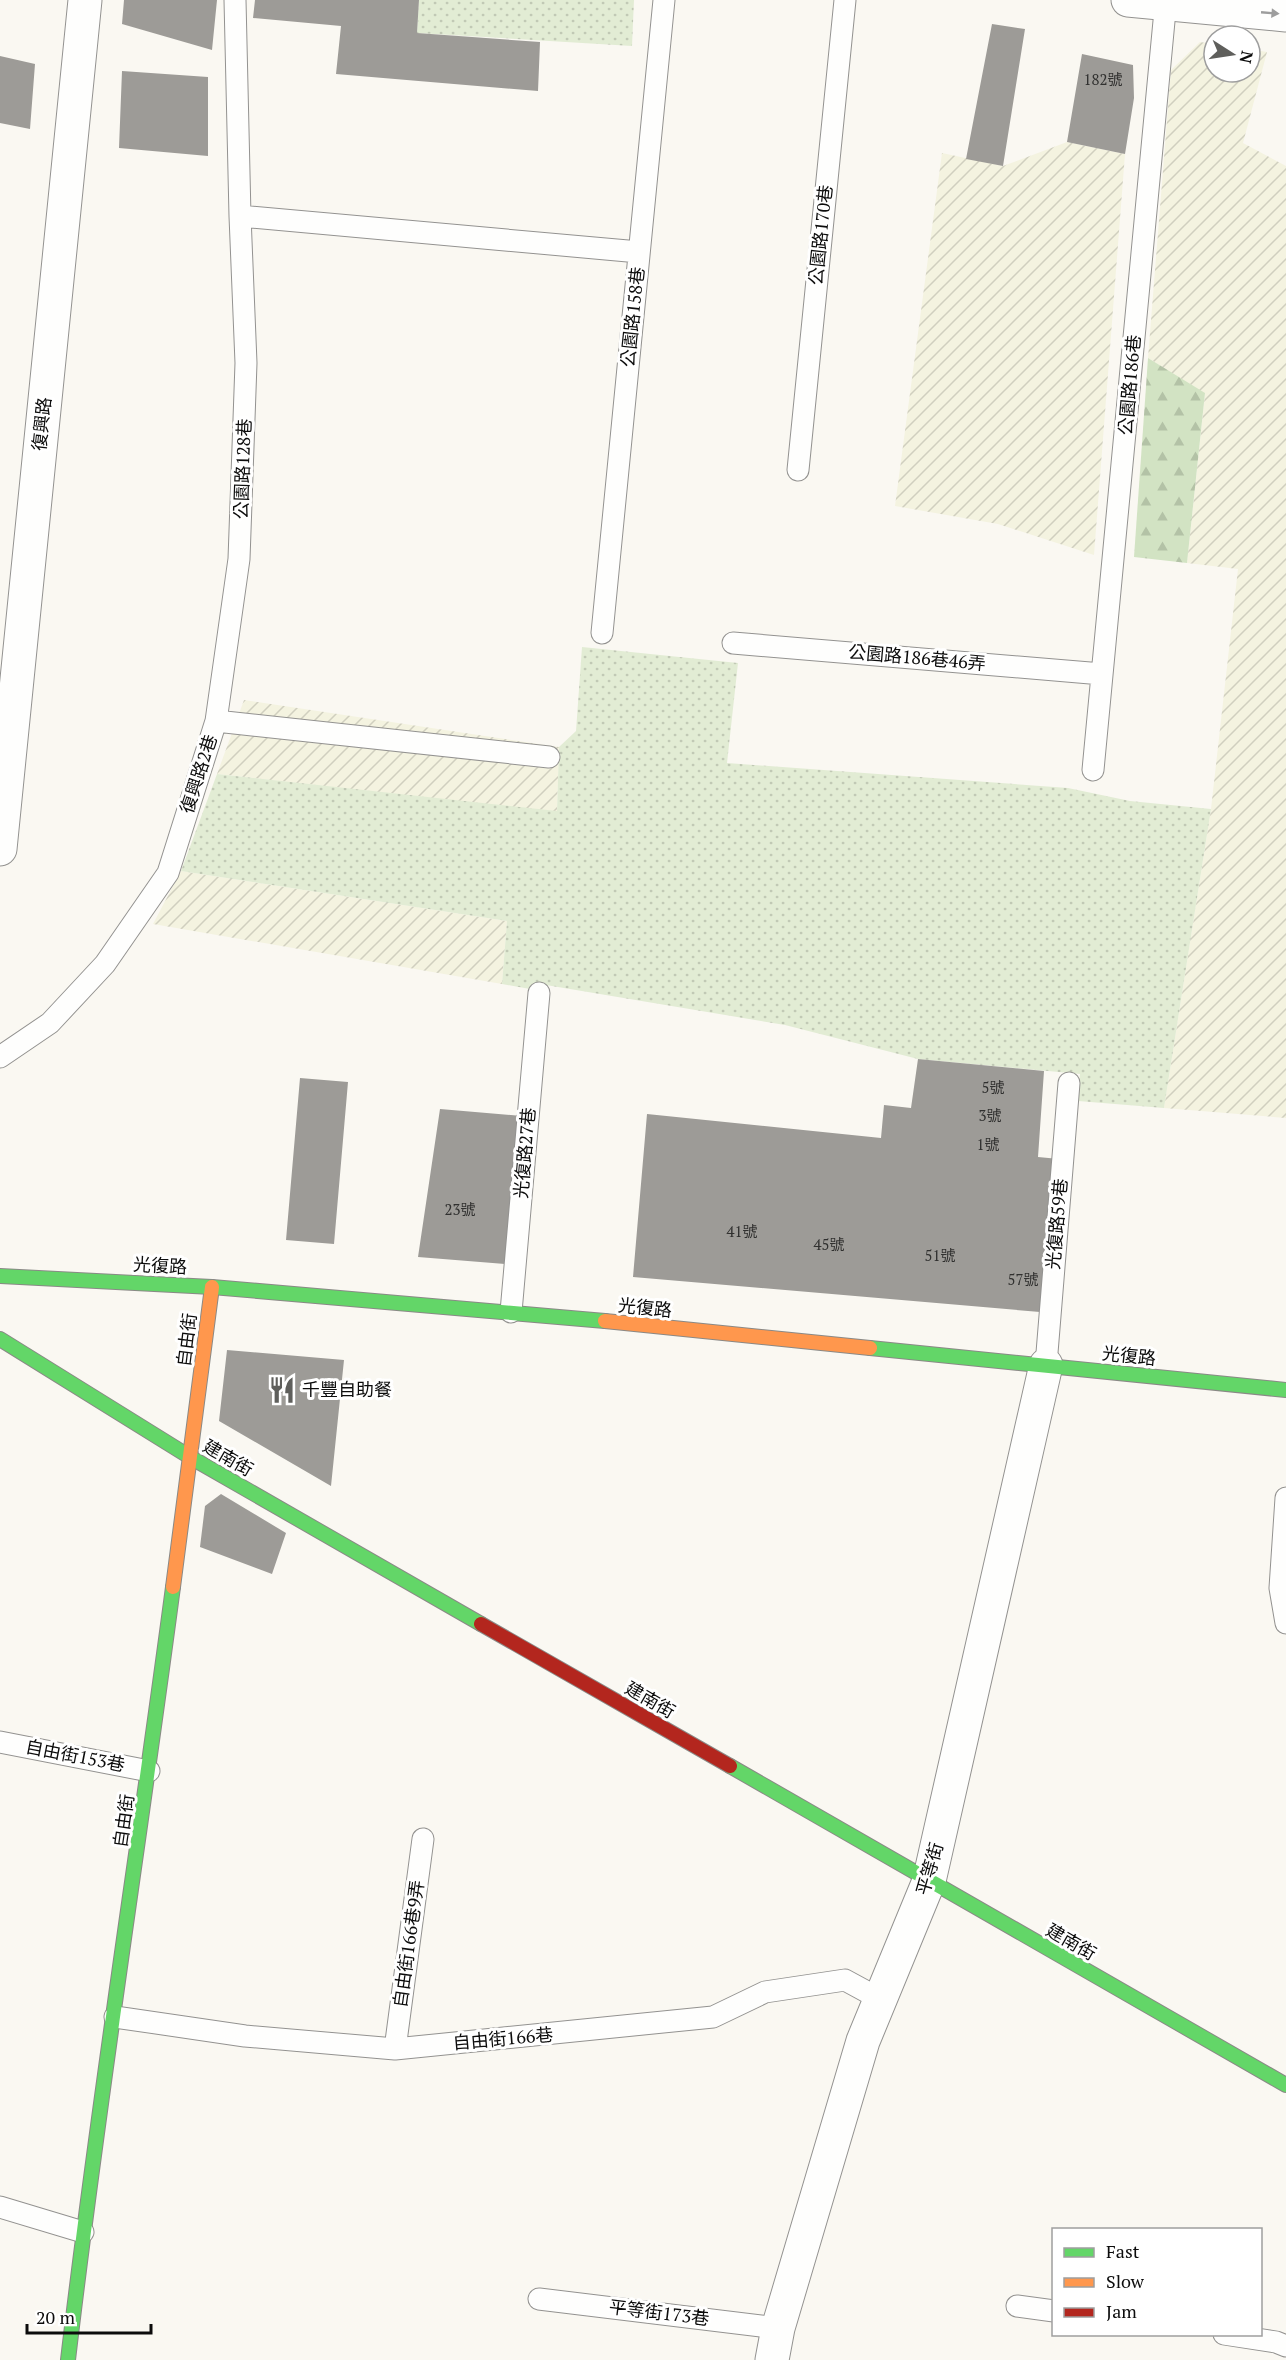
<svg xmlns="http://www.w3.org/2000/svg" width="1286" height="2360" font-family="'PT Serif','Noto Sans TC',serif">
<defs>
<pattern id="farmland-furrows" width="10" height="10" patternUnits="userSpaceOnUse" patternTransform="scale(1.5)"><rect width="10" height="10" fill="#f4f3e0"/><path d="M-1 1l2-2M0 10L10 0M9 11l2-2" fill="none" stroke="#d0cfbf"/></pattern>
<pattern id="grass-dots" width="8" height="8" patternUnits="userSpaceOnUse" patternTransform="scale(1.5)"><rect width="8" height="8" fill="#e2ecd4"/><path d="M2 2h.1M6 6h.1" fill="none" stroke="#c1c9b5" stroke-width="1.8" stroke-linecap="round"/></pattern>
<pattern id="forest-firs" width="22" height="20" patternUnits="userSpaceOnUse" patternTransform="scale(1.5)"><rect width="22" height="20" fill="#d2e3c3"/><path d="M5 1l3.5 6h-7zM16 11l3.5 6h-7z" fill="#b3c2a6"/></pattern>
</defs>
<rect width="100%" height="100%" fill="#faf8f2"/>
<path fill="url(#farmland-furrows)" d="M 1200,42 L 1214,44 L 1214,72 L 1250,72 L 1250,49 L 1267,52 L 1243,143 L 1286,166 L 1286,1118 L 1164,1108 L 1211,809 L 1238,569 L 1187,563 L 1205,394 L 1148,358 L 1171,70 Z
M 1067,142 L 1125,154 L 1094,555 L 998,524 L 895,506 L 942,153 L 1003,166 Z
M 244,700 L 559,747 L 557,812 L 217,774 Z
M 181,871 L 507,921 L 502,984 L 153,924 Z"/>
<path fill="url(#grass-dots)" d="M 419,0 L 634,0 L 632,46 L 417,33 Z
M 582,647 L 738,663 L 727,763 L 1068,788 L 1130,801 L 1211,809 L 1164,1108 L 1078,1101 L 1080,1074 L 918,1059 L 785,1025 L 546,985 L 530,989 L 502,984 L 507,921 L 181,871 L 217,774 L 557,811 L 559,747 L 576,731 Z"/>
<path fill="url(#forest-firs)" d="M 1148,358 L 1205,393 L 1187,563 L 1134,557 Z"/>
<path fill="#9d9b97" d="M 124,0 L 217,0 L 212,50 L 122,24 Z
M 255,0 L 419,0 L 417,33 L 540,42 L 538,91 L 336,74 L 341,26 L 253,18 Z
M 992,24 L 1025,29 L 1003,166 L 966,159 Z
M 1082,54 L 1133,65 L 1134,98 L 1125,154 L 1067,142 Z
M 0,56 L 35,64 L 30,129 L 0,123 Z
M 122,71 L 208,77 L 208,156 L 119,148 Z
M 918,1059 L 1044,1071 L 1038,1157 L 1059,1159 L 1040,1312 L 633,1277 L 647,1114 L 881,1138 L 884,1105 L 911,1108 Z
M 300,1078 L 348,1082 L 334,1244 L 286,1240 Z
M 440,1109 L 522,1116 L 505,1264 L 418,1257 Z
M 227,1350 L 344,1360 L 331,1486 L 219,1421 Z
M 221,1494 L 286,1533 L 272,1574 L 200,1547 L 205,1506 Z"/>
<g fill="none" stroke-linecap="round" stroke-linejoin="round">
<defs>
<path id="lane" d="M 240,216 L 639,252
M 798,470 L 845,0
M 602,633 L 664,0
M 733,643 L 1102,674
M 216,721 L 549,757
M 1093,770 L 1166,0
M 0,1057 L 50,1023 L 105,964 L 168,873 L 216,721 L 239,559 L 246,363 L 240,216 L 235,0
M 511,1312 L 539,993
M 1046,1365 L 1069,1083
M 1286,1498 L 1280,1588 L 1286,1623
M 0,1742 L 149,1771
M 115,2017 L 245,2036 L 395,2049 L 713,2017 L 765,1992 L 845,1980 L 880,1999
M 395,2049 L 423,1839
M 0,2207 L 83,2232
M 539,2299 L 778,2328
M 1017,2306 L 1054,2311
M 1224,2334 L 1276,2342 L 1286,2346"/>
<path id="street" d="M 1128,0 L 1286,15
M 0,849 L 85,0
M 772,2360 L 778,2328 L 863,2041 L 929,1881 L 1046,1365"/>
<path id="fast" d="M 0,1276 L 212,1287 L 605,1321
M 0,1339 L 190,1457 L 481,1624
M 870,1348 L 1286,1390
M 730,1766 L 1286,2085
M 68,2360 C 98,2102 139,1845 173,1587"/>
<path id="slow" d="M 605,1321 L 870,1348
M 173,1587 L 212,1287"/>
<path id="jam" d="M 481,1624 L 730,1766"/>
</defs>
<use href="#lane" stroke="#939290" stroke-width="23"/>
<use href="#street" stroke="#939290" stroke-width="35"/>
<use href="#fast" stroke="#8a8986" stroke-width="16"/>
<use href="#slow" stroke="#8a8986" stroke-width="16"/>
<use href="#jam" stroke="#8a8986" stroke-width="16"/>
<use href="#lane" stroke="#fefefd" stroke-width="21"/>
<use href="#street" stroke="#fefefd" stroke-width="33"/>
<use href="#fast" stroke="#63d668" stroke-width="14"/>
<use href="#slow" stroke="#ff974d" stroke-width="14"/>
<use href="#jam" stroke="#b3261e" stroke-width="14"/>
</g>
<defs><path id="oneway-solid" d="M-6-.8H1V-3.2L6.5 0L1 3.2V.8H-6Z" transform="scale(1.5)"/></defs>
<use fill="#9d9d9d" href="#oneway-solid" transform="translate(1270 13) rotate(5)"/>
<defs>
<symbol id="restaurant-bare" viewBox="-9 -9 18 18"><path d="M-5-6h1v4h1v-4h1v4h1v-4h1v5L-1.5 .5V6h-2V.5L-5-1ZM5-6V6H3V1.5H1.5Q1.5-4 5-6Z" fill="#5f5f5c" stroke="#fff" stroke-width="2.5" paint-order="stroke"/></symbol>
</defs>
<g fill-rule="evenodd">
<use href="#restaurant-bare" x="263" y="1371" width="38" height="38"/>
</g>
<g text-anchor="middle" stroke-width="6" stroke-linejoin="round" paint-order="stroke">
<g font-size="15" fill="#30302f">
<text x="1103" y="85">182號</text>
<text x="993" y="1093">5號</text>
<text x="990" y="1121">3號</text>
<text x="988" y="1150">1號</text>
<text x="460" y="1215">23號</text>
<text x="742" y="1237">41號</text>
<text x="829" y="1250">45號</text>
<text x="940" y="1261">51號</text>
<text x="1023" y="1285">57號</text>
</g>
<g font-size="18" fill="#0c0c0c" stroke="#fff">
<text transform="translate(821 235) rotate(-84)" y="6">公園路170巷</text>
<text transform="translate(633 317) rotate(-84)" y="6">公園路158巷</text>
<text transform="translate(1130 385) rotate(-85)" y="6">公園路186巷</text>
<text transform="translate(42 424) rotate(-84)" y="6">復興路</text>
<text transform="translate(243 469) rotate(-88)" y="6">公園路128巷</text>
<text transform="translate(917 658) rotate(5)" y="6">公園路186巷46弄</text>
<text transform="translate(199 774) rotate(-72)" y="6">復興路2巷</text>
<text transform="translate(525 1153) rotate(-85)" y="6">光復路27巷</text>
<text transform="translate(1057 1224) rotate(-85)" y="6">光復路59巷</text>
<text transform="translate(160 1266) rotate(3)" y="6">光復路</text>
<text transform="translate(645 1308) rotate(6)" y="6">光復路</text>
<text transform="translate(187 1340) rotate(-83)" y="6">自由街</text>
<text transform="translate(1129 1356) rotate(6)" y="6">光復路</text>
<text transform="translate(228 1458) rotate(30)" y="6">建南街</text>
<text transform="translate(650 1700) rotate(30)" y="6">建南街</text>
<text transform="translate(75 1756) rotate(11)" y="6">自由街153巷</text>
<text transform="translate(124 1821) rotate(-82)" y="6">自由街</text>
<text transform="translate(930 1869) rotate(-74)" y="6">平等街</text>
<text transform="translate(1071 1942) rotate(30)" y="6">建南街</text>
<text transform="translate(409 1944) rotate(-82)" y="6">自由街166巷9弄</text>
<text transform="translate(503 2039) rotate(-5)" y="6">自由街166巷</text>
<text transform="translate(659 2313) rotate(7)" y="6">平等街173巷</text>
</g>
<g font-size="18" fill="#0c0c0c" stroke="#fff" text-anchor="start">
<text x="302" y="1396">千豐自助餐</text>
</g>
</g>
<rect x="1052" y="2228" width="210" height="108" fill="#ffffff" stroke="#9e9e9e" stroke-width="1.5"/>
<rect x="1064" y="2248" width="30" height="9" fill="#63d668" stroke="#9e9e9e" stroke-width="1.5"/>
<text x="1106" y="2258" font-size="18" fill="#0c0c0c">Fast</text>
<rect x="1064" y="2278" width="30" height="9" fill="#ff974d" stroke="#9e9e9e" stroke-width="1.5"/>
<text x="1106" y="2288" font-size="18" fill="#0c0c0c">Slow</text>
<rect x="1064" y="2308" width="30" height="9" fill="#b3261e" stroke="#9e9e9e" stroke-width="1.5"/>
<text x="1106" y="2318" font-size="18" fill="#0c0c0c">Jam</text>
<g transform="translate(1232 54) rotate(102)"><circle r="28" fill="#ffffff" stroke="#9e9e9e" stroke-width="1.5"/>
<path d="M0-4.5L10 22L0 15L-10 22Z" fill="#5f5f5c"/>
<text y="-9" font-size="16" font-weight="bold" text-anchor="middle" fill="#0c0c0c">N</text>
</g>
<path d="M27 2324v9h124v-9" fill="none" stroke="#0c0c0c" stroke-width="3"/>
<text x="36" y="2324" font-size="18" fill="#0c0c0c" stroke="#ffffff" stroke-width="4.5" paint-order="stroke">20 m</text>
</svg>
